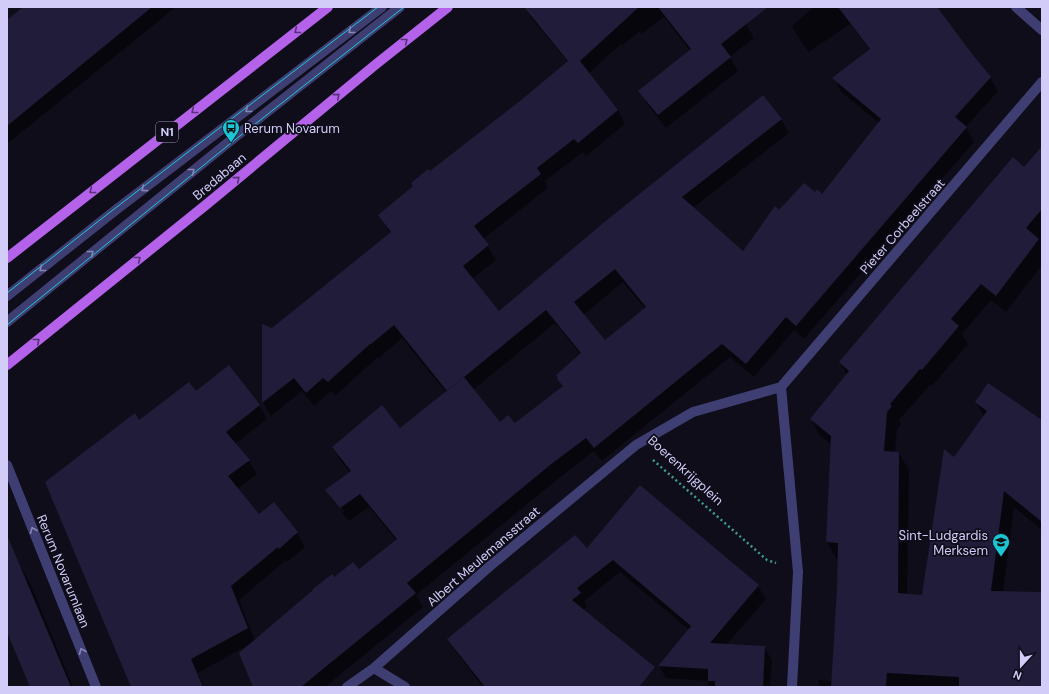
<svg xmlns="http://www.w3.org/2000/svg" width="1049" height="694" font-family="'DM Sans',sans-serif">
<rect width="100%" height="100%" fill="#0f0d1a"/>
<path fill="#0007" fill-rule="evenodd" d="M 24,7 L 176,7 L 7,144 L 7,22 Z
M 525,7 L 733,7 L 746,24 L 754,38 L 730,57 L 738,71 L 666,128 L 648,105 L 640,91 L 690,51 L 664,17 L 642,34 L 640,31 L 623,45 L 621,44 L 589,73 L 618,110 L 625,124 L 586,156 L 583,152 L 545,181 L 548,188 L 483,239 L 496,260 L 472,279 L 499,312 L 781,119 L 789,133 L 693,208 L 743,252 L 779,211 L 815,193 L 822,195 L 879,123 L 841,92 L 834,78 L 870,50 L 850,24 L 809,52 L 800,40 L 792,26 L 814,7 L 936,7 L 990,77 L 998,91 L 966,127 L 974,142 L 804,339 L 794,330 L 754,377 L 730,357 L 602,461 L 594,451 L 558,479 L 416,595 L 423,607 L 325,687 L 248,687 L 253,685 L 250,644 L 198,673 L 204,687 L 132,687 L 139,421 L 196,392 L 259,405 L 267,419 L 235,444 L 249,461 L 257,474 L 237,489 L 259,516 L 274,503 L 297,533 L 305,547 L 287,562 L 286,560 L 239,600 L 255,641 L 334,578 L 359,571 L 396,540 L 369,507 L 349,521 L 335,504 L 327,491 L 350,473 L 341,461 L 333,448 L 400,429 L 446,393 L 402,338 L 379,358 L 378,357 L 336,395 L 331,391 L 314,406 L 302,391 L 271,416 L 263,403 L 263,326 L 272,329 L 391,234 L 379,215 L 430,173 L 520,102 L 568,62 L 532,19 ZM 623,282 L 645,309 L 605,341 L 583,315 ZM 555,323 L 581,355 L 559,379 L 563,387 L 515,424 L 500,423 L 473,390 ZM 334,502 L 336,502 L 344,511 L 342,513 Z
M 1042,147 L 1042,265 L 1006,312 L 991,300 L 962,334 L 968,344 L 932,386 L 930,385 L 899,420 L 901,424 L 897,429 L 895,453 L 899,453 L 909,470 L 907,595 L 923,596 L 955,459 L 984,417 L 976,402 L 1042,422 L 1042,530 L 1014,507 L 1003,592 L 1042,593 L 1042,687 L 819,687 L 819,680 L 833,681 L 839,559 L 836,559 L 827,542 L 832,445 L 820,436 L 811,419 L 847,375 L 840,363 L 1024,169 Z
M 640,486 L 758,586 L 766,599 L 726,645 L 764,647 L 772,660 L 770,687 L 708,687 L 708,681 L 666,678 L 659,666 L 689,630 L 620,572 L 584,601 L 587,606 L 583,610 L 614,633 L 621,646 L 596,687 L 483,687 L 456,652 L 448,640 L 587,550 Z
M 18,562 L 31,585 L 73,687 L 31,687 L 8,632 L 7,632 L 7,567 Z"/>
<path fill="#211c39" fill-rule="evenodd" d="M 23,7 L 152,7 L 7,126 L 7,20 Z
M 524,7 L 639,7 L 580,61 L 618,110 L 578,143 L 574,139 L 537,168 L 541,174 L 474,226 L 489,245 L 463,266 L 499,311 L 602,224 L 763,95 L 782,119 L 682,197 L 743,251 L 775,206 L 779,210 L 804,183 L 815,192 L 817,189 L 822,194 L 881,119 L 832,78 L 870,49 L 838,7 L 937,7 L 973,55 L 991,77 L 955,117 L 967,127 L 796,326 L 786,317 L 746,364 L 722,344 L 594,448 L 586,438 L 550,465 L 407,583 L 416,593 L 301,687 L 253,687 L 239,653 L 313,590 L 313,589 L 332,574 L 334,577 L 353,562 L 359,569 L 397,539 L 360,494 L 340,508 L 325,490 L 351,471 L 332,447 L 382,405 L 400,428 L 464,377 L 500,422 L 508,415 L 515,423 L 563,386 L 557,379 L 558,378 L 556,375 L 581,353 L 546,310 L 447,391 L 394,325 L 371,344 L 370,344 L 328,382 L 323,378 L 306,393 L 294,378 L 262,403 L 262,324 L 272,328 L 391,232 L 378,215 L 413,186 L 411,183 L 428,169 L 430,171 L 520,101 L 568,61 ZM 615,269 L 646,307 L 605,340 L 574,302 Z
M 658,7 L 768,7 L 721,44 L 731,57 L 658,115 L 638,91 L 691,49 Z
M 1042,146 L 1042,209 L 1026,228 L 1039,239 L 996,296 L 981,284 L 951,319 L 959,326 L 922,370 L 920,369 L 890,404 L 892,406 L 887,412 L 884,451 L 899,452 L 898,593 L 922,595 L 944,449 L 954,457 L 987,411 L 975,402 L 988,383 L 1042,420 L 1042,522 L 1004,491 L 991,591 L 1042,592 L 1042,687 L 959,687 L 959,677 L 887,673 L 886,687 L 831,687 L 837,589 L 838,543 L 826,542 L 831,436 L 810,419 L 849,371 L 839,362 L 1013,157 L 1024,167 Z
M 229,365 L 260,405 L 226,432 L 250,460 L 228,476 L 259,514 L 274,502 L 298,532 L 279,549 L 278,547 L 231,586 L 248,628 L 191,659 L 203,687 L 131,687 L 45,482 L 135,413 L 139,420 L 189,382 L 196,391 Z
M 640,485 L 759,585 L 710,643 L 765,646 L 763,687 L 715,687 L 715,681 L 708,681 L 708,669 L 658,666 L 691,626 L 613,560 L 577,588 L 581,593 L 572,600 L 655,667 L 639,687 L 485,687 L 447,639 L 575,535 L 587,548 Z
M 7,535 L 71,687 L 30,687 L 7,632 Z"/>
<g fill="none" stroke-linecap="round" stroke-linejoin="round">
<path stroke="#3b9e96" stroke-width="2.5" stroke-dasharray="2 3" stroke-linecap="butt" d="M 653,460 L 767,560 L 776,563"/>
<path stroke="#3f3e73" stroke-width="10" d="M 7,296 L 117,209 L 382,7
M 7,322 L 230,141 L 400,7"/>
<path stroke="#3f3e73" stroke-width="10" d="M 1016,7 L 1042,30
M 781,387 L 1042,82
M 781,387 L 798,572 L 792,687
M 7,465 L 96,687
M 374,668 L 405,687
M 347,687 L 374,668 L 490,566 L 636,445 L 693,412 L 781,387"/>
<path stroke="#b462ea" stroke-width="10" d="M 7,258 L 328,7
M 7,365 L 207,204 L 375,65 L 448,7"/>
<path stroke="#1cc7d5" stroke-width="1" d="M 7,293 C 129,196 254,102 378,7
M 7,325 L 231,143 L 404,7"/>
</g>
<defs><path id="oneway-chevron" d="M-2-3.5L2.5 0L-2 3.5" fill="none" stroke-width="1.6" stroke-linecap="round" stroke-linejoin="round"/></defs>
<g stroke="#593378">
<use href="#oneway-chevron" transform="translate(297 31) rotate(142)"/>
<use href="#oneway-chevron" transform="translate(405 41) rotate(-38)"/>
<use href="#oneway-chevron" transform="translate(337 96) rotate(-40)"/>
<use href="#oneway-chevron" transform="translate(194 111) rotate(142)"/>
<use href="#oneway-chevron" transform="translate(237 179) rotate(-40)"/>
<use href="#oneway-chevron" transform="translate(92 191) rotate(142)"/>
<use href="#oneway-chevron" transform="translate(138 259) rotate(-39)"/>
<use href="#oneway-chevron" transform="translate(37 341) rotate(-39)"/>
</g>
<g stroke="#8886b6">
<use href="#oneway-chevron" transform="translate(351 31) rotate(142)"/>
<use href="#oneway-chevron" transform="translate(248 110) rotate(142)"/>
<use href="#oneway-chevron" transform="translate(192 171) rotate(-39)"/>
<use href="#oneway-chevron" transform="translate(144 189) rotate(143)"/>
<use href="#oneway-chevron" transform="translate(91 253) rotate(-39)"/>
<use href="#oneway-chevron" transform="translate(42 269) rotate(142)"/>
<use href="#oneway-chevron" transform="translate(33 530) rotate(-112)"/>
<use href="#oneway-chevron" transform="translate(82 651) rotate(-112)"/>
</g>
<defs>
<symbol id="bus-pin" viewBox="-11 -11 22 30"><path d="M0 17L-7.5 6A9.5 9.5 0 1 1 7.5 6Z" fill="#1cc7d5" stroke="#0f0d1a"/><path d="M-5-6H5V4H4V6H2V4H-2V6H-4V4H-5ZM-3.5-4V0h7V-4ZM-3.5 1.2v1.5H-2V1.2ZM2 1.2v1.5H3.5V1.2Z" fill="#111"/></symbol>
<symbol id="school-pin" viewBox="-11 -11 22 30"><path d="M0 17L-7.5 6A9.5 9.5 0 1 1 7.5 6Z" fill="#1cc7d5" stroke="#0f0d1a"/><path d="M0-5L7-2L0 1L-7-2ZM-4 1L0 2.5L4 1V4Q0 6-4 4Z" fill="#111"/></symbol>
</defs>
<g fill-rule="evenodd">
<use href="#bus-pin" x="221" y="118" width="20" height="27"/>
<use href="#school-pin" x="991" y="532" width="20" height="27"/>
</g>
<g text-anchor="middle" stroke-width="3.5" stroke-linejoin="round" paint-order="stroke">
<rect fill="#0f0d1a" stroke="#9793b5" stroke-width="1" x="156" y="122" width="22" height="20" rx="3"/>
<g font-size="12" font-weight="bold" fill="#d1cdf8">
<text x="167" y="136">N1</text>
</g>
<g font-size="13" fill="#d1cdf8" stroke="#0f0d1a" text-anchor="start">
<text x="244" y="133">Rerum Novarum</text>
<text x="988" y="540" text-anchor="end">Sint-Ludgardis<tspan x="988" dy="15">Merksem</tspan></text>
</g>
<g font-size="13" fill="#d1cdf8" stroke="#0f0d1a">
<text transform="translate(219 176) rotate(-40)" y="5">Bredabaan</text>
<text transform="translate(902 226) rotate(-49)" y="5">Pieter Corbeelstraat</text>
<text transform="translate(686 470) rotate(42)" y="5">Boerenkrijgplein</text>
<text transform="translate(483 556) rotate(-41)" y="5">Albert Meulemansstraat</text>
<text transform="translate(64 571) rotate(68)" y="5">Rerum Novarumlaan</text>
</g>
</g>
<rect width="1049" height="694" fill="none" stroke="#d1cdf8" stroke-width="16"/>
<g transform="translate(1021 666) rotate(201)" stroke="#0f0d1a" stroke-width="3" paint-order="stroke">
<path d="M0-3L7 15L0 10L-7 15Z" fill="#d1cdf8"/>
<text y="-6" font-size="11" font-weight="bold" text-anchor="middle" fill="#d1cdf8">N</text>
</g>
</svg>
